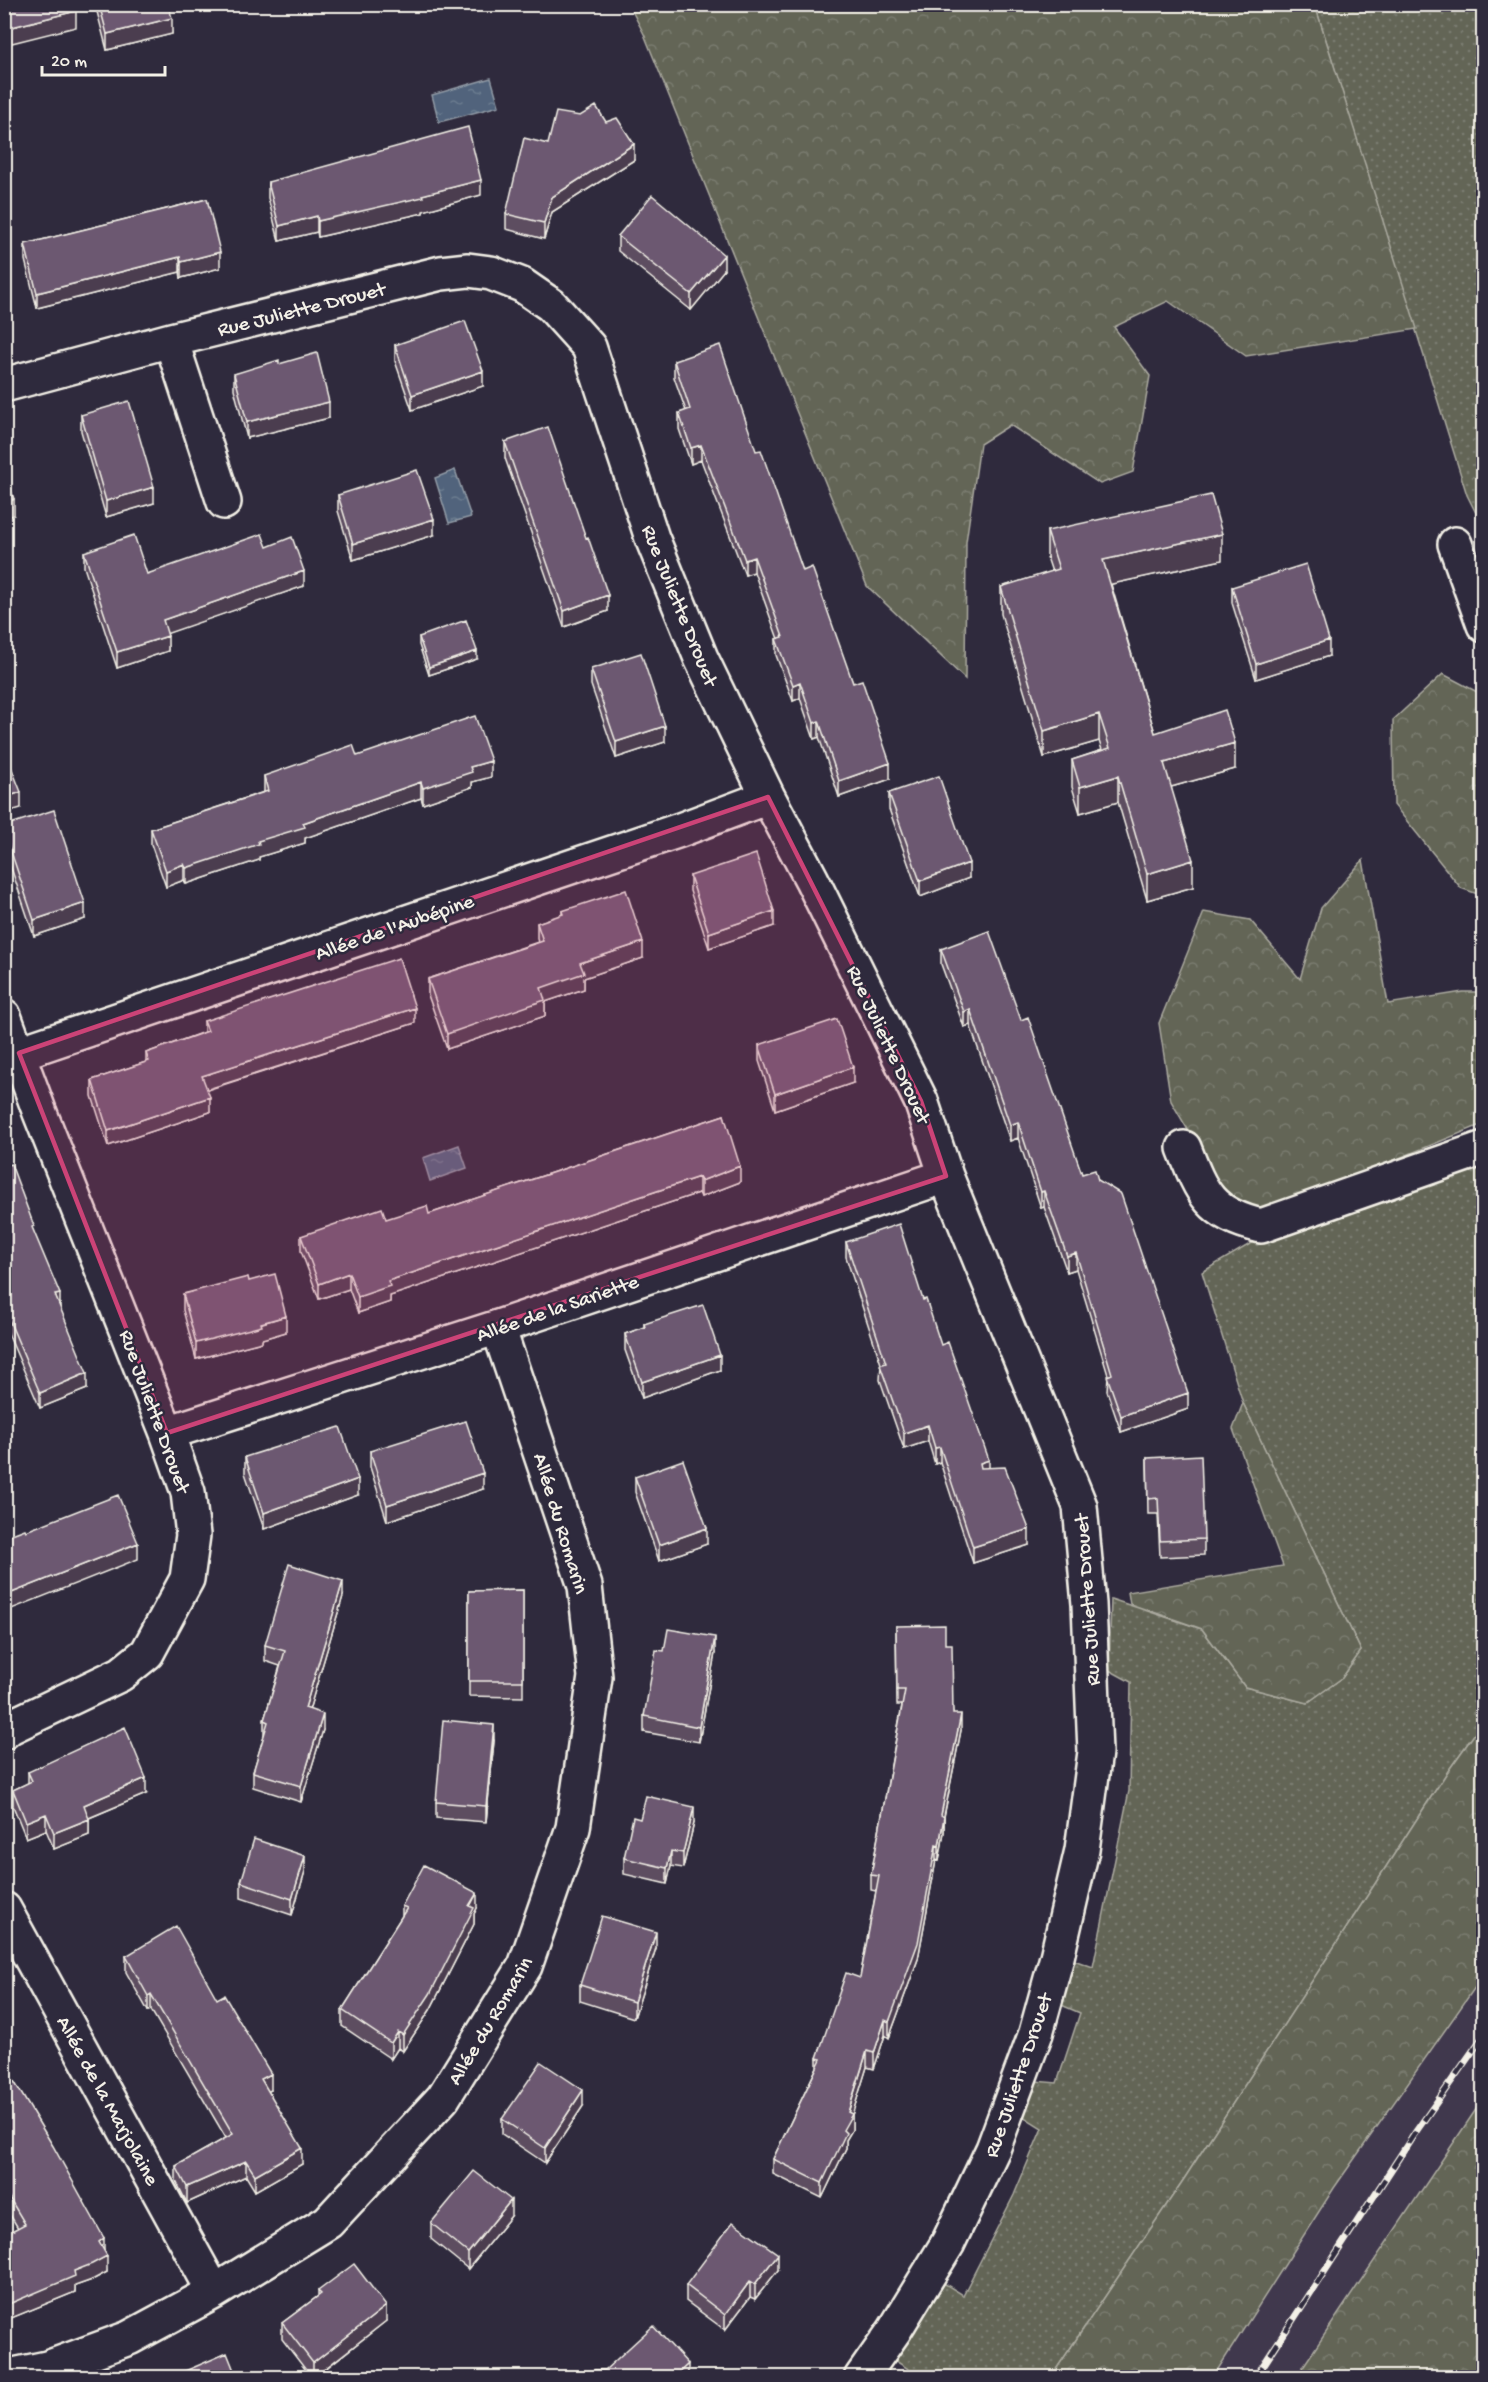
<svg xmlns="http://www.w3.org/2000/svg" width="1488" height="2382" font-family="'Gochi Hand',sans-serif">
<defs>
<pattern id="grass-dots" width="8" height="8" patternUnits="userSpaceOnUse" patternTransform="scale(1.5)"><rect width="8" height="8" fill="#636557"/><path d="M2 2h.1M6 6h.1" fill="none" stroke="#7a7c6f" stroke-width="1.8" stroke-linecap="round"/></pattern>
<pattern id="forest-crowns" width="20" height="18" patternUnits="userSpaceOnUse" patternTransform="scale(1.5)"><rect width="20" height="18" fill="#636557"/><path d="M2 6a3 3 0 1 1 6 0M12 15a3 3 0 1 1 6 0" fill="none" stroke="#7a7c6f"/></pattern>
<pattern id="water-ripples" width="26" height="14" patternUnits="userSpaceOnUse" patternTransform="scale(1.5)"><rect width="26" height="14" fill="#51647c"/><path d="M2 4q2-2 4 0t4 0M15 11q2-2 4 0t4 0" fill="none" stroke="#6b7b8f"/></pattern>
</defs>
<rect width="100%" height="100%" fill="#2f2a3d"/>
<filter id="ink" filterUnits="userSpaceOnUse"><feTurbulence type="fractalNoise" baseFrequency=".0167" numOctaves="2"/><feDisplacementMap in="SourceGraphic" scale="12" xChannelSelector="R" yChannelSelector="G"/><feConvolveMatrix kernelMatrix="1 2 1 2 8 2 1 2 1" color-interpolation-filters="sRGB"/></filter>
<g filter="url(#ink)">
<path fill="#41384d" d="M 1483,1976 L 1483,2099 L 1296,2377 L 1213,2378 L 1334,2188 Z"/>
<path fill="url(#grass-dots)" stroke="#acaba0" stroke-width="1.5" d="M 1315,5 L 1483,5 L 1483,527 L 1467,495 Z
M 1483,1160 L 1483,1722 L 1446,1774 L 1186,2176 L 1051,2377 L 921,2377 L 894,2360 L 942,2282 L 963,2295 L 1014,2195 L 1042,2128 L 1021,2115 L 1035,2081 L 1057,2083 L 1080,2013 L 1059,2004 L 1071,1959 L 1093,1967 L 1129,1791 L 1131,1682 L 1109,1670 L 1111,1599 L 1202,1629 L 1245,1687 L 1307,1703 L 1342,1678 L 1361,1651 L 1243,1403 L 1202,1272 L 1250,1244 Z"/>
<path fill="url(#forest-crowns)" stroke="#acaba0" stroke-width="1.5" d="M 629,5 L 1315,5 L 1417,329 L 1246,356 L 1168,301 L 1114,327 L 1150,376 L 1133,472 L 1100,484 L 1010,425 L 980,444 L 966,542 L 965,679 L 867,586 L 644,34 Z
M 1443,674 L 1483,695 L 1483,896 L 1461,888 L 1394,805 L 1393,720 Z
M 1363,860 L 1388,1004 L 1463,992 L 1483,992 L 1483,1124 L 1269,1211 L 1227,1197 L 1171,1101 L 1159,1023 L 1204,912 L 1250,920 L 1300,979 L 1321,908 Z
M 1243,1403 L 1361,1651 L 1342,1678 L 1307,1703 L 1245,1687 L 1202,1629 L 1130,1604 L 1128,1592 L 1283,1566 L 1233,1429 Z
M 1483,1722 L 1483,1976 L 1334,2188 L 1213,2377 L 1051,2377 L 1186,2176 L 1446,1774 Z
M 1483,2099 L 1483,2377 L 1296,2377 Z"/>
<path fill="url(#water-ripples)" stroke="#929ca7" stroke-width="1.5" d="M 491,78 L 499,106 L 439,122 L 432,95 Z
M 455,470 L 471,517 L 449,523 L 435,478 Z
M 459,1145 L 467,1168 L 430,1181 L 423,1158 Z"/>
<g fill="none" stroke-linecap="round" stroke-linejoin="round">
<defs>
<path id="minor" d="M 171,340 L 224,502
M 4,385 L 171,340 L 441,273 L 468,270 L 491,273 L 522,285 L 551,305 L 589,347 L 652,538 L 701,658 L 768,797 L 812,880 L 921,1101 L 946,1176 L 1080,1506 L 1089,1604 L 1095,1752 L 1082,1850 L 1057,1957 L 1036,2033 L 993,2149 L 948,2243 L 894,2331 L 861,2378
M 1455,544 L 1484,625
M 4,1016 L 40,1113 L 167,1433 L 188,1492 L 193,1535 L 187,1579 L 147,1653 L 121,1674 L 10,1727 L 4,1732
M 19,1053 L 680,830 L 768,797
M 1184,1148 C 1202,1194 1210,1214 1261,1226 L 1484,1148
M 167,1433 L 498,1327 L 946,1176
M 4,1909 L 214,2292
M 4,2377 L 47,2368 L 129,2338 L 214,2292 L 328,2222 L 443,2098 L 525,1966 L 573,1828 L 595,1677 L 585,1586 L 498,1327"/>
</defs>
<use href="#minor" stroke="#f4f1e8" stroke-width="38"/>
<use href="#minor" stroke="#2f2a3d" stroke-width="33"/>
<defs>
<path id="rail" d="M 1255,2378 L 1417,2130 L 1484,2035"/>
</defs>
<use href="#rail" stroke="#f4f1e8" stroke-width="7"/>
<use href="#rail" stroke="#2f2a3d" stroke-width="4.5" stroke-dasharray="14" stroke-linecap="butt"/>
</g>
<path fill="#5d4d61" stroke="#f4f1e8" stroke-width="1.5" d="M 95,4 L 168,4 L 172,34 L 107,50 Z
M 606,122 L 634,160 L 552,212 L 544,239 L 506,229 L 506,214 L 548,144 Z
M 268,182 L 481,195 L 423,211 L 423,213 L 318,237 L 317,232 L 279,241 L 268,198 Z
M 207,199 L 220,268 L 181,278 L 180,272 L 37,308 L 25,260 L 25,244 Z
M 618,236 L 724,270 L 691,310 L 618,251 Z
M 395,345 L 483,386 L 412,410 L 395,361 Z
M 674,361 L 756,451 L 803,571 L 853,683 L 890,779 L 839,797 L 819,737 L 814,739 L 800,698 L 793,701 L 776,655 L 776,639 L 778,639 L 754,572 L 745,575 L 701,460 L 691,464 L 679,429 L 679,413 L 686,411 L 674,377 Z
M 279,364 L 329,418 L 247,438 L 234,389 L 234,374 Z
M 81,415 L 154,503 L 106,517 L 81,431 Z
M 505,442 L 608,611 L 564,627 L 505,458 Z
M 338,495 L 434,535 L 353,560 L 338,511 Z
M 1047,531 L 1222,560 L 1111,584 L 1155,733 L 1235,769 L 1171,787 L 1193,887 L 1147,900 L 1118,802 L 1080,813 L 1072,787 L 1072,760 L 1102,750 L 1099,741 L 1044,757 L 1001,614 L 1001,587 L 1052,572 L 1047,557 Z
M 267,547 L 304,586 L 167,633 L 168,651 L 117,668 L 84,567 L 84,552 L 147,574 Z
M 1232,587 L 1329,656 L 1256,679 L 1232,603 Z
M 419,637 L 477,659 L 429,675 L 419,645 Z
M 591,669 L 665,742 L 616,758 L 591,685 Z
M 357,756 L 491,777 L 472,782 L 472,787 L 423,804 L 421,798 L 305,838 L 305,843 L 259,857 L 259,860 L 186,884 L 184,880 L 166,887 L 151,844 L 151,829 L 264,792 L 264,776 Z
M 889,793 L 969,878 L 920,897 L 889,809 Z
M 4,826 L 85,919 L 34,936 L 4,847 Z
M 690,876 L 774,926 L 709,948 L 690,891 Z
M 562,911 L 643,958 L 584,978 L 584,989 L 545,1002 L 545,1016 L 447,1049 L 428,995 L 428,979 L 538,942 L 537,939 L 537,923 L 562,915 Z
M 941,949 L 1021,1020 L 1082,1174 L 1188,1409 L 1121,1432 L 1107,1391 L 1108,1375 L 1076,1269 L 1067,1272 L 1044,1207 L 1041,1208 L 1018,1138 L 1010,1141 L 970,1025 L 964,1027 L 941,964 Z
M 204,1021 L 415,1023 L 207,1090 L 210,1112 L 108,1146 L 92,1096 L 92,1080 L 146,1062 L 146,1053 L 204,1032 Z
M 759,1045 L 853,1083 L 775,1110 L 759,1061 Z
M 724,1115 L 740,1182 L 701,1197 L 699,1193 L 390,1296 L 390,1302 L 358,1313 L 349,1289 L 319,1299 L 301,1251 L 301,1236 L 386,1219 L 429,1214 Z
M 4,1166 L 34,1233 L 87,1389 L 40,1408 L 4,1324 Z
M 846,1242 L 923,1300 L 989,1468 L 1029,1545 L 973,1563 L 940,1462 L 935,1464 L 928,1441 L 904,1449 L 880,1380 L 881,1364 L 846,1257 Z
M 249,1281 L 286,1332 L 262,1339 L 262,1342 L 196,1359 L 183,1310 L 183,1294 Z
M 644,1324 L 720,1370 L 642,1398 L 625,1350 L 625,1334 L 644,1327 Z
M 370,1451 L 483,1489 L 387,1521 L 370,1467 Z
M 245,1457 L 358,1495 L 264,1529 L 245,1473 Z
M 1147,1458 L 1204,1539 L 1204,1555 L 1160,1557 L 1158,1514 L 1148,1514 Z
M 635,1477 L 707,1544 L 659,1561 L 635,1492 Z
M 523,1590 L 523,1697 L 469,1696 L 469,1591 Z
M 343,1596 L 309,1710 L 323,1730 L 301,1802 L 253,1787 L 253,1772 L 264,1736 L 264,1720 L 280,1666 L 265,1661 L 265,1645 Z
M 896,1626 L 945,1644 L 953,1714 L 961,1730 L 944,1817 L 944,1832 L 939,1861 L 936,1860 L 918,1959 L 889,2038 L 885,2035 L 874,2069 L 867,2067 L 852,2115 L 852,2130 L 846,2140 L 846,2148 L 822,2198 L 773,2174 L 773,2159 L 817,2067 L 817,2058 L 860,1978 L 876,1891 L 871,1890 L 871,1875 L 902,1705 L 897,1705 Z
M 664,1651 L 715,1653 L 699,1742 L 644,1732 L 644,1716 Z
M 494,1741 L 486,1822 L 436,1818 L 436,1802 Z
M 28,1772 L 146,1794 L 89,1818 L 89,1835 L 54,1849 L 46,1830 L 26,1838 L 13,1806 L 13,1790 L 28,1783 Z
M 640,1819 L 694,1823 L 683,1868 L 671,1866 L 667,1884 L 624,1874 L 624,1858 Z
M 305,1871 L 292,1915 L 241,1898 L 241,1882 Z
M 402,1906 L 477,1908 L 474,1914 L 474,1924 L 430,2010 L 403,2051 L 398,2048 L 391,2059 L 342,2026 L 342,2010 L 402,1916 Z
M 656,1948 L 634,2018 L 580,2001 L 580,1985 Z
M 126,1956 L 217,1999 L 271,2090 L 268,2091 L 302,2164 L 255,2191 L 246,2176 L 187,2203 L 176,2181 L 176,2166 L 226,2138 L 151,2010 L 148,2011 L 126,1972 Z
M 4,2061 L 11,2076 L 104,2251 L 107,2272 L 92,2280 L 75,2286 L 75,2292 L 4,2321 L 4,2235 L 18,2228 L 4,2205 Z
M 583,2106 L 545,2163 L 502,2134 L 502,2119 Z
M 511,2216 L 468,2269 L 431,2239 L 431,2223 Z
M 778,2270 L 755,2299 L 750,2297 L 725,2330 L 686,2301 L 686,2285 Z
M 318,2291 L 386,2321 L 314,2378 L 312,2378 L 282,2339 L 282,2323 L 318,2296 Z
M 595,2370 L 605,2370 L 688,2378 L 595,2378 Z"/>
<path fill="#4c3e4f" stroke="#f4f1e8" stroke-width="1.5" d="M 76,11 L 76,27 L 4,45 L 4,29 Z
M 172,18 L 172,34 L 107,50 L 107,34 Z
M 634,144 L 634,160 L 552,212 L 544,239 L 544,223 L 552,197 Z
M 481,180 L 481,195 L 423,211 L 423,213 L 318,237 L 318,221 Z
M 317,216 L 317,232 L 279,241 L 279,226 Z
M 220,252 L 220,268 L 181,278 L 181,262 Z
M 724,255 L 724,270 L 691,310 L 691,294 Z
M 180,257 L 180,272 L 37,308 L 37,293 Z
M 483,371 L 483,386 L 412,410 L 412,395 Z
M 329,402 L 329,418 L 247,438 L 247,422 Z
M 701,445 L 701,460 L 691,464 L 691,448 Z
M 154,487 L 154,503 L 106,517 L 106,501 Z
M 14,499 L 14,515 L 4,518 L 4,502 Z
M 434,519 L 434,535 L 353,560 L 353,544 Z
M 1222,534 L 1222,560 L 1103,586 L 1103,560 Z
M 754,557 L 754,572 L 745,575 L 745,560 Z
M 304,571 L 304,586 L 163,635 L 163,620 Z
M 608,595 L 608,611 L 564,627 L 564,611 Z
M 168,636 L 168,651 L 117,668 L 117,652 Z
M 1329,640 L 1329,656 L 1256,679 L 1256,664 Z
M 477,651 L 477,659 L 429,675 L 429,667 Z
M 800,682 L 800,698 L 793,701 L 793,685 Z
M 1099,714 L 1099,741 L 1044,757 L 1044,731 Z
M 819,721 L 819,737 L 814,739 L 814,723 Z
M 665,726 L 665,742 L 616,758 L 616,742 Z
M 1235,743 L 1235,769 L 1164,789 L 1164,763 Z
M 491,761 L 491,777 L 472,782 L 472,787 L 423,804 L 423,788 L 470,767 Z
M 890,763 L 890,779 L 839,797 L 839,781 Z
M 1118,776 L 1118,802 L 1080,813 L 1080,787 Z
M 421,782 L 421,798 L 305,838 L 305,843 L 259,857 L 259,860 L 186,884 L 186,868 L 258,841 L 303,823 Z
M 21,792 L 21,808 L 4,813 L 4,798 Z
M 1193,860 L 1193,887 L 1147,900 L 1147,874 Z
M 969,863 L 969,878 L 920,897 L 920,881 Z
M 184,864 L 184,880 L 166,887 L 166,871 Z
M 85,903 L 85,919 L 34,936 L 34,920 Z
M 774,911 L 774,926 L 709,948 L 709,933 Z
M 643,942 L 643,958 L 584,978 L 584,989 L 545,1002 L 545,1016 L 447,1049 L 447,1034 L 541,988 L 580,963 Z
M 415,1008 L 415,1023 L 202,1091 L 202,1076 Z
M 970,1009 L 970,1025 L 964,1027 L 964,1012 Z
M 853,1067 L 853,1083 L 775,1110 L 775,1094 Z
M 210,1097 L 210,1112 L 108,1146 L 108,1131 Z
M 1018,1122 L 1018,1138 L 1010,1141 L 1010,1125 Z
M 740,1166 L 740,1182 L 701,1197 L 701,1181 Z
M 699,1177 L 699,1193 L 390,1296 L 390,1302 L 358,1313 L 358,1297 L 388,1281 Z
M 1044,1191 L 1044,1207 L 1041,1208 L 1041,1192 Z
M 1076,1253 L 1076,1269 L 1067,1272 L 1067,1256 Z
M 349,1273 L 349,1289 L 319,1299 L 319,1284 Z
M 60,1294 L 60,1310 L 55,1295 Z
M 286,1316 L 286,1332 L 262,1339 L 262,1342 L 196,1359 L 196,1343 Z
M 720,1355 L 720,1370 L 642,1398 L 642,1382 Z
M 87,1373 L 87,1389 L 40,1408 L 40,1393 Z
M 1188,1393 L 1188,1409 L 1121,1432 L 1121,1416 Z
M 928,1425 L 928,1441 L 904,1449 L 904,1433 Z
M 940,1447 L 940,1462 L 935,1464 L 935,1448 Z
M 989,1460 L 989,1476 L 980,1479 L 980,1463 Z
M 483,1473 L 483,1489 L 387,1521 L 387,1505 Z
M 358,1479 L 358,1495 L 264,1529 L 264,1513 Z
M 707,1528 L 707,1544 L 659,1561 L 659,1545 Z
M 1029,1529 L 1029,1545 L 973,1563 L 973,1547 Z
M 138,1543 L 138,1559 L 4,1612 L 4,1596 Z
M 343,1581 L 343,1596 L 305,1724 L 305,1708 Z
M 715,1637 L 715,1653 L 699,1742 L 699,1727 Z
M 323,1714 L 323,1730 L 301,1802 L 301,1786 Z
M 961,1714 L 961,1730 L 941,1831 L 941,1815 Z
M 494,1725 L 494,1741 L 486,1822 L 486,1806 Z
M 146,1778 L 146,1794 L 84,1820 L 84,1805 Z
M 694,1807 L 694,1823 L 683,1868 L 683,1853 Z
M 46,1814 L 46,1830 L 26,1838 L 26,1822 Z
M 944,1817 L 944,1832 L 939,1861 L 939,1846 Z
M 89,1819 L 89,1835 L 54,1849 L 54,1833 Z
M 936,1845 L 936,1860 L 918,1959 L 889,2038 L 889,2022 Z
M 671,1851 L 671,1866 L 667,1884 L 667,1868 Z
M 305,1856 L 305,1871 L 292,1915 L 292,1899 Z
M 477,1893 L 477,1908 L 474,1914 L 474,1924 L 430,2010 L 403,2051 L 403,2035 Z
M 656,1932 L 656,1948 L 634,2018 L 634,2002 Z
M 151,1994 L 151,2010 L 148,2011 L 148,1996 Z
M 885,2020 L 885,2035 L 874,2069 L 874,2053 Z
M 398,2032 L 398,2048 L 391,2059 L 391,2043 Z
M 867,2051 L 867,2067 L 852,2115 L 852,2130 L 846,2140 L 846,2148 L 822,2198 L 822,2183 L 843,2130 Z
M 271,2074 L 271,2090 L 261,2095 L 261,2079 Z
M 583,2090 L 583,2106 L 545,2163 L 545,2148 Z
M 302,2148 L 302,2164 L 255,2191 L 255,2175 Z
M 246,2161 L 246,2176 L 187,2203 L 187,2187 Z
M 511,2200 L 511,2216 L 468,2269 L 468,2253 Z
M 104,2238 L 104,2254 L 99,2242 Z
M 778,2254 L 778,2270 L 755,2299 L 755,2284 Z
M 107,2256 L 107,2272 L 92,2280 L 75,2286 L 75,2292 L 4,2321 L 4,2306 L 74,2271 Z
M 750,2281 L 750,2297 L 725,2330 L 725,2315 Z
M 386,2306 L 386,2321 L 313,2378 L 313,2363 Z
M 688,2364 L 688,2378 L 673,2378 Z"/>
<path fill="#6c5971" stroke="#f4f1e8" stroke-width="1.5" d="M 4,4 L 75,4 L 76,11 L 4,29 Z
M 99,4 L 168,4 L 172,18 L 107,34 Z
M 596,106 L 606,122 L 617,118 L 634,144 L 552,197 L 544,223 L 506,214 L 524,138 L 548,144 L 556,112 L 580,116 Z
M 468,127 L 481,180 L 422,195 L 423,197 L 318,221 L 317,216 L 279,226 L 268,182 Z
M 652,195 L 724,255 L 691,294 L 618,236 Z
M 207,199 L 220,252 L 181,262 L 180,257 L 37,293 L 25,244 Z
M 465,321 L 483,371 L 412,395 L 395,345 Z
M 720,345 L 756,451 L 761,450 L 803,571 L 812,567 L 853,683 L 862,680 L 890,763 L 839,781 L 819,721 L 814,723 L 800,682 L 793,685 L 776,639 L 783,637 L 754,557 L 745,560 L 701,445 L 691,448 L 679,413 L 690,409 L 674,361 Z
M 317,353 L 329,402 L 247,422 L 234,374 L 279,360 L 279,364 Z
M 129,401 L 154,487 L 106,501 L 81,415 Z
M 548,427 L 586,538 L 588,537 L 608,595 L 564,611 L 505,442 Z
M 417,470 L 434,519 L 353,544 L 338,495 Z
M 4,471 L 14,499 L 4,502 Z
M 1211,495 L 1222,534 L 1103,560 L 1155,733 L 1225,710 L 1235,743 L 1164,763 L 1193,860 L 1147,874 L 1118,776 L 1080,787 L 1072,760 L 1110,748 L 1099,714 L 1044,731 L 1001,587 L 1059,569 L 1047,531 Z
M 262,534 L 267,547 L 292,537 L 304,571 L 163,620 L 168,636 L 117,652 L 84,552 L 134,535 L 147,574 Z
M 1306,564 L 1329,640 L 1256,664 L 1232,587 Z
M 466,620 L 477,651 L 429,667 L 419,637 Z
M 641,653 L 665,726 L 616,742 L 591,669 Z
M 475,716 L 491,761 L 470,767 L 472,772 L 423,788 L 421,782 L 303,823 L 305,827 L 258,841 L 259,844 L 186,868 L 184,864 L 166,871 L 151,829 L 268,791 L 264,776 L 353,745 L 357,756 Z
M 4,749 L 21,792 L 4,798 Z
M 939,776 L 969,863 L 920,881 L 889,793 Z
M 54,810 L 85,903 L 34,920 L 4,831 L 4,826 Z
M 756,854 L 774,911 L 709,933 L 690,876 Z
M 626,890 L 643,942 L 580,963 L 584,973 L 541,988 L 545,1000 L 447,1034 L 428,979 L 543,941 L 537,923 L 563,914 L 562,911 Z
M 989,931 L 1021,1020 L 1028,1017 L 1082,1174 L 1095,1170 L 1098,1180 L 1121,1194 L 1188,1393 L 1121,1416 L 1107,1376 L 1112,1374 L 1076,1253 L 1067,1256 L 1044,1191 L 1041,1192 L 1018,1122 L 1010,1125 L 970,1009 L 964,1012 L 941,949 Z
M 399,958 L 415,1008 L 202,1076 L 210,1097 L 108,1131 L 92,1080 L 149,1061 L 146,1053 L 208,1031 L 204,1021 Z
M 837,1019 L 853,1067 L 775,1094 L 759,1045 Z
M 724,1115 L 740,1166 L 701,1181 L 699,1177 L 388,1281 L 390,1286 L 358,1297 L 349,1273 L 319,1284 L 301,1236 L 382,1208 L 386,1219 L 427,1206 L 429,1214 Z
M 11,1164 L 34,1226 L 32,1227 L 60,1294 L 55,1295 L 87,1373 L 40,1393 L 4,1308 L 4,1166 Z
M 899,1224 L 923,1300 L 926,1299 L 941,1345 L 948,1342 L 989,1460 L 980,1463 L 981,1468 L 1005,1467 L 1029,1529 L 973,1547 L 940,1447 L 935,1448 L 928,1425 L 904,1433 L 880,1365 L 886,1363 L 846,1242 Z
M 275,1274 L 286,1316 L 261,1323 L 262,1326 L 196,1343 L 183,1294 L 248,1277 L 249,1281 Z
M 703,1305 L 720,1355 L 642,1382 L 625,1334 L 645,1327 L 644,1324 Z
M 466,1421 L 483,1473 L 387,1505 L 370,1451 Z
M 340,1427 L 358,1479 L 264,1513 L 245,1457 Z
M 1201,1455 L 1204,1539 L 1160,1541 L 1158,1498 L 1148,1499 L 1147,1458 Z
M 683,1460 L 707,1528 L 659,1545 L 635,1477 Z
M 118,1495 L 138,1543 L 4,1596 L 4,1537 L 25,1529 L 26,1531 Z
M 289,1564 L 343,1581 L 305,1708 L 323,1714 L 301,1786 L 253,1772 L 268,1722 L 264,1720 L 285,1651 L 265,1645 Z
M 523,1590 L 523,1681 L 469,1681 L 469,1591 Z
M 945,1625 L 945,1644 L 952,1644 L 953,1714 L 961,1714 L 941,1815 L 944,1817 L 939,1846 L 936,1845 L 918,1943 L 889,2022 L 885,2020 L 874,2053 L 867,2051 L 848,2112 L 852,2114 L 843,2130 L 846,2133 L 822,2183 L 773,2159 L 821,2059 L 817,2058 L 846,1973 L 860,1978 L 879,1876 L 871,1875 L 905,1690 L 897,1690 L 896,1626 Z
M 668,1629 L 715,1637 L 699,1727 L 644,1716 L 656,1650 L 664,1651 Z
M 443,1720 L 494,1725 L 486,1806 L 436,1802 Z
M 125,1727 L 146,1778 L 84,1805 L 89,1819 L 54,1833 L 46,1814 L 26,1822 L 13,1790 L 32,1781 L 28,1772 Z
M 646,1796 L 694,1807 L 683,1853 L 671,1851 L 667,1868 L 624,1858 L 633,1817 L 640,1819 Z
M 254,1839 L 305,1856 L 292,1899 L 241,1882 Z
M 424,1865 L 477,1893 L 469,1906 L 474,1908 L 430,1994 L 403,2035 L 398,2032 L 391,2043 L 342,2010 L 407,1908 L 402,1906 Z
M 602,1916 L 656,1932 L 634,2002 L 580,1985 Z
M 176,1926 L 217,1999 L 224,1995 L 271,2074 L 261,2079 L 302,2148 L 255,2175 L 246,2161 L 187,2187 L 176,2166 L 233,2134 L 151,1994 L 148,1996 L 126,1956 Z
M 4,2061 L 11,2072 L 9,2073 L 53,2146 L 104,2238 L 99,2242 L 107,2256 L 92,2264 L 74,2271 L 75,2276 L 4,2306 L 4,2235 L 25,2224 L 4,2189 Z
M 541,2062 L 583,2090 L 545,2148 L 502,2119 Z
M 474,2171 L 511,2200 L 468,2253 L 431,2223 Z
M 733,2222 L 778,2254 L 755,2284 L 750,2281 L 725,2315 L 686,2285 Z
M 354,2264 L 386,2306 L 313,2363 L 282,2323 L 321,2294 L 318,2291 Z
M 653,2326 L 688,2364 L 673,2378 L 602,2378 L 595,2370 L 605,2370 Z
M 227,2353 L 237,2378 L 169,2378 Z"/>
</g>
<path fill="#cc4377" fill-opacity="0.2" stroke="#cc4377" stroke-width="4.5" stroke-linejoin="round" d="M 768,797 L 921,1101 L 946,1176 L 167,1433 L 19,1053 Z"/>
<g text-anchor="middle" stroke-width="5" stroke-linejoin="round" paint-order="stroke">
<g font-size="21" fill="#f4f1e8" stroke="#2f2a3d">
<text transform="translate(301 308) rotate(-14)" y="7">Rue Juliette Drouet</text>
<text transform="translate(681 605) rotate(68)" y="7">Rue Juliette Drouet</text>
<text transform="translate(394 926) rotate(-19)" y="7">Allée de l'Aubépine</text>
<text transform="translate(890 1044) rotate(65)" y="7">Rue Juliette Drouet</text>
<text transform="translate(557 1307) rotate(-19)" y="7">Allée de la Sariette</text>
<text transform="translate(156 1411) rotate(70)" y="7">Rue Juliette Drouet</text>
<text transform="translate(562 1523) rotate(73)" y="7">Allée du Romarin</text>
<text transform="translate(1086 1600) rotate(-94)" y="7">Rue Juliette Drouet</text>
<text transform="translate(489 2020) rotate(-59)" y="7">Allée du Romarin</text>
<text transform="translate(1017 2075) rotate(-71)" y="7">Rue Juliette Drouet</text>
<text transform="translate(109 2100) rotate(61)" y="7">Allée de la Marjolaine</text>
</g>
</g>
<rect width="1488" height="2382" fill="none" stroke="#2f2a3d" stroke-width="24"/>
<rect x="12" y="12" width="1464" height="2358" fill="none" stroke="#f4f1e8" stroke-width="2" filter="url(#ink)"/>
<path d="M42 66v9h123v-9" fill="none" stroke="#f4f1e8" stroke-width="3"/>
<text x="51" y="66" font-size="18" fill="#f4f1e8" stroke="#2f2a3d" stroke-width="4.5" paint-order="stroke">20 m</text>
</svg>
